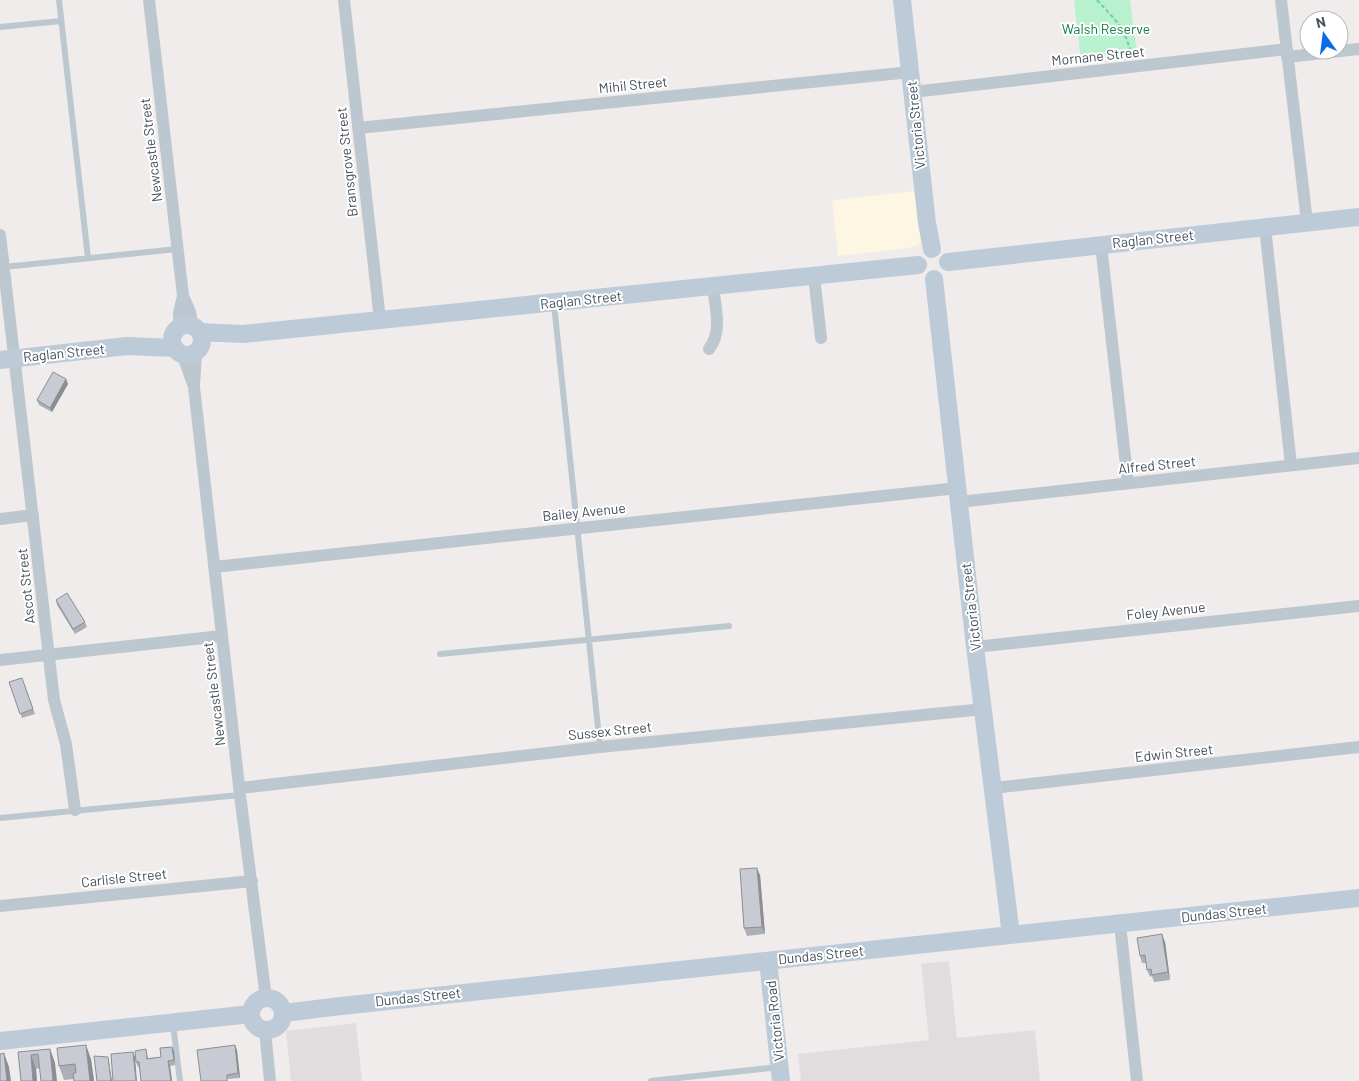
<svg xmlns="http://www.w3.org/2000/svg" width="1359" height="1081" font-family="Barlow,sans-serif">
<rect width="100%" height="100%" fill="#f0ecec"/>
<path fill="#fdf6e3" d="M 916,191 L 922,242 L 910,248 L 838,256 L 832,200 Z"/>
<path fill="#e1ddde" d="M 949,961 L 957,1038 L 1035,1030 L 1040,1081 L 801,1081 L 798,1054 L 929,1040 L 921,964 Z
M 356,1023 L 362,1081 L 291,1081 L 286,1031 Z"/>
<path fill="#b7f1ce" d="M 1074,0 L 1130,0 L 1137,54 L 1081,61 Z"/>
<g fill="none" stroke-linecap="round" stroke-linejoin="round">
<path stroke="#6dd1a1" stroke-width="2" stroke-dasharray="4 2.5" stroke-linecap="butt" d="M 1097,0 C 1115,20 1125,27 1131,54"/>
<path stroke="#bcc7d0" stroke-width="6" d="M 59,0 L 88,258
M 0,27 L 61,21
M 4,267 L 177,249
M 554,304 L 600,747
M 440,654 L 729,626
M 0,818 L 240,795
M 173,1024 L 180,1081
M 651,1081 L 779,1067"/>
<path stroke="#bcc7d0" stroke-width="12" d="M 149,0 L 183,296 L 190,312 L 193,326
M 344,0 L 380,320
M 1281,0 L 1307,222
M 1287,57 L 1359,49
M 913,92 L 1287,49
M 358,128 L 911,72
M 1265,227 L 1291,465
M 0,235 L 54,700 L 66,744 L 75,810
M 1101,245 L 1128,483
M 814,276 L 821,338
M 180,327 L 179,313 L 183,296
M 709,349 C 723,331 715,307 713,286
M 196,352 L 194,387 L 240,795 L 266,998
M 182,353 L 193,384
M 959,502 L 1359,458
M 0,519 L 33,515
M 214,567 L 958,488
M 975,647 L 1359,606
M 0,660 L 222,636
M 240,788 L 600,747 L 984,709
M 993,788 L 1359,747
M 0,906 L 252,881
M 1120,924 L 1137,1081
M 265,1030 L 270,1081"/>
<path stroke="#bdcad7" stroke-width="18" d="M 902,0 L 927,223 L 932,249
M 948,262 L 1359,217
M 934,279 L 975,647 L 1011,935
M172 340a15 15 0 1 1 30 0a15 15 0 1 1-30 0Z
M 200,332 L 243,334 L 918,265
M 0,360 L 127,346 L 175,348
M 768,961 L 781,1081
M251 1014a16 16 0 1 1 32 0a16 16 0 1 1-32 0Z
M 284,1013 L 341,1006 L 1359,898
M 0,1041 L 251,1014"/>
</g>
<path fill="#acafb5" d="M 66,379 L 68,384 L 52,412 L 39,405 L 37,400 Z
M 56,600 L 85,622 L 87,627 L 75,634 L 57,605 Z
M 22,678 L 35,714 L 22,718 L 9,682 Z
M 760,875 L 765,934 L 747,936 L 744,928 Z
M 1165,942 L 1170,980 L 1154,982 L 1152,976 L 1150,977 L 1147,970 L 1146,963 L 1142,963 L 1140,956 Z
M 172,1047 L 174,1051 L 175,1065 L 170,1066 L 172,1081 L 141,1081 L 139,1067 L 138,1067 L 136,1062 L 146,1049 L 148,1058 L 161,1057 Z
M 50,1049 L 55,1063 L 40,1068 L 36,1069 L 37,1081 L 21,1081 L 18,1052 Z
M 197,1050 L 237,1050 L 240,1078 L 228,1079 Z
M 91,1059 L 94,1081 L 74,1081 L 74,1079 L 64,1080 L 59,1066 Z"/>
<path fill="#8c8e94" d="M 66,379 L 68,384 L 52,412 L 50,408 Z
M 757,868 L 760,875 L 765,934 L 762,927 Z
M 1162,934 L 1165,942 L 1170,980 L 1168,972 Z
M 86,1045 L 91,1059 L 94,1081 L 90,1081 Z
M 235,1045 L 237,1050 L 240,1078 L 238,1073 Z
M 172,1047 L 174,1051 L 175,1065 L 174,1060 Z
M 50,1049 L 55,1063 L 57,1081 L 53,1081 Z
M 133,1052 L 135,1057 L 137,1081 L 136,1081 Z
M 4,1053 L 9,1067 L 11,1081 L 7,1081 Z
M 31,1055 L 36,1069 L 37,1081 L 33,1081 Z
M 108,1057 L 109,1062 L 112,1081 L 111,1081 Z
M 168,1061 L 170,1066 L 172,1081 L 171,1081 Z"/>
<path fill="#c8cbd3" stroke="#8c8e94" d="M 53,372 L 66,379 L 50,408 L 37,400 Z
M 67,593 L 85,622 L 73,629 L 56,600 Z
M 22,678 L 33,709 L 20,714 L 9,682 Z
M 757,868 L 762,927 L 744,928 L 740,869 Z
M 1162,934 L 1168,972 L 1152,975 L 1151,969 L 1147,970 L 1145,955 L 1140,956 L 1137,938 Z
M 86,1045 L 90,1081 L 74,1081 L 73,1073 L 76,1073 L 75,1064 L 59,1066 L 57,1048 Z
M 235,1045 L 238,1073 L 227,1075 L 227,1081 L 201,1081 L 197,1050 Z
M 172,1047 L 174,1060 L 168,1061 L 171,1081 L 141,1081 L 139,1062 L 136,1062 L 135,1051 L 146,1049 L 147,1059 L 161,1057 L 160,1048 Z
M 50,1049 L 53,1081 L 41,1081 L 38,1054 L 31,1055 L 33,1081 L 21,1081 L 18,1052 Z
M 133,1052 L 136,1081 L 113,1081 L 111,1054 Z
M 4,1053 L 7,1081 L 0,1081 L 0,1054 Z
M 94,1056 L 108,1057 L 111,1081 L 97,1081 Z"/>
<g text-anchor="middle" stroke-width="4" stroke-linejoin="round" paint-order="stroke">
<g font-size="14" fill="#10814a" stroke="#fff">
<text x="1106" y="34">Walsh Reserve</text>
</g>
<g font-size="14" fill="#44505b" stroke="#fff">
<text transform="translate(1098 56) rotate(-6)" y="5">Mornane Street</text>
<text transform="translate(633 85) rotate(-6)" y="5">Mihil Street</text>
<text transform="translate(916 125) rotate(-96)" y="5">Victoria Street</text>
<text transform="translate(151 150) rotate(-97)" y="5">Newcastle Street</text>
<text transform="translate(347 162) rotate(-96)" y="5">Bransgrove Street</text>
<text transform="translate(1153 239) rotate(-6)" y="5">Raglan Street</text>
<text transform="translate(581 300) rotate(-6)" y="5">Raglan Street</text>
<text transform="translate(64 353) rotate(-6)" y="5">Raglan Street</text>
<text transform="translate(1157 465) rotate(-6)" y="5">Alfred Street</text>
<text transform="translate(584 512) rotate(-6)" y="5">Bailey Avenue</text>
<text transform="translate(26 586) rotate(-96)" y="5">Ascot Street</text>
<text transform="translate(971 607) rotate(-97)" y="5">Victoria Street</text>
<text transform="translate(1166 611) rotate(-6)" y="5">Foley Avenue</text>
<text transform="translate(214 694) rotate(-97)" y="5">Newcastle Street</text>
<text transform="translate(610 731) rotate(-6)" y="5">Sussex Street</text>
<text transform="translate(1174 753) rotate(-6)" y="5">Edwin Street</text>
<text transform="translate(124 878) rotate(-6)" y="5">Carlisle Street</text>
<text transform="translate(1224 913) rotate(-6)" y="5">Dundas Street</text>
<text transform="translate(821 955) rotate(-6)" y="5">Dundas Street</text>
<text transform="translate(418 997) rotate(-6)" y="5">Dundas Street</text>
<text transform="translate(775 1021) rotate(-96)" y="5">Victoria Road</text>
</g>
</g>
<g transform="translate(1324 35) rotate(346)"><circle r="24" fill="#ffffff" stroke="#b4b9bd"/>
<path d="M0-4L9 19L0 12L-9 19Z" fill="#0d6ae9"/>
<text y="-8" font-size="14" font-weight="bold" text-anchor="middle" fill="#44505b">N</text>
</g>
</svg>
